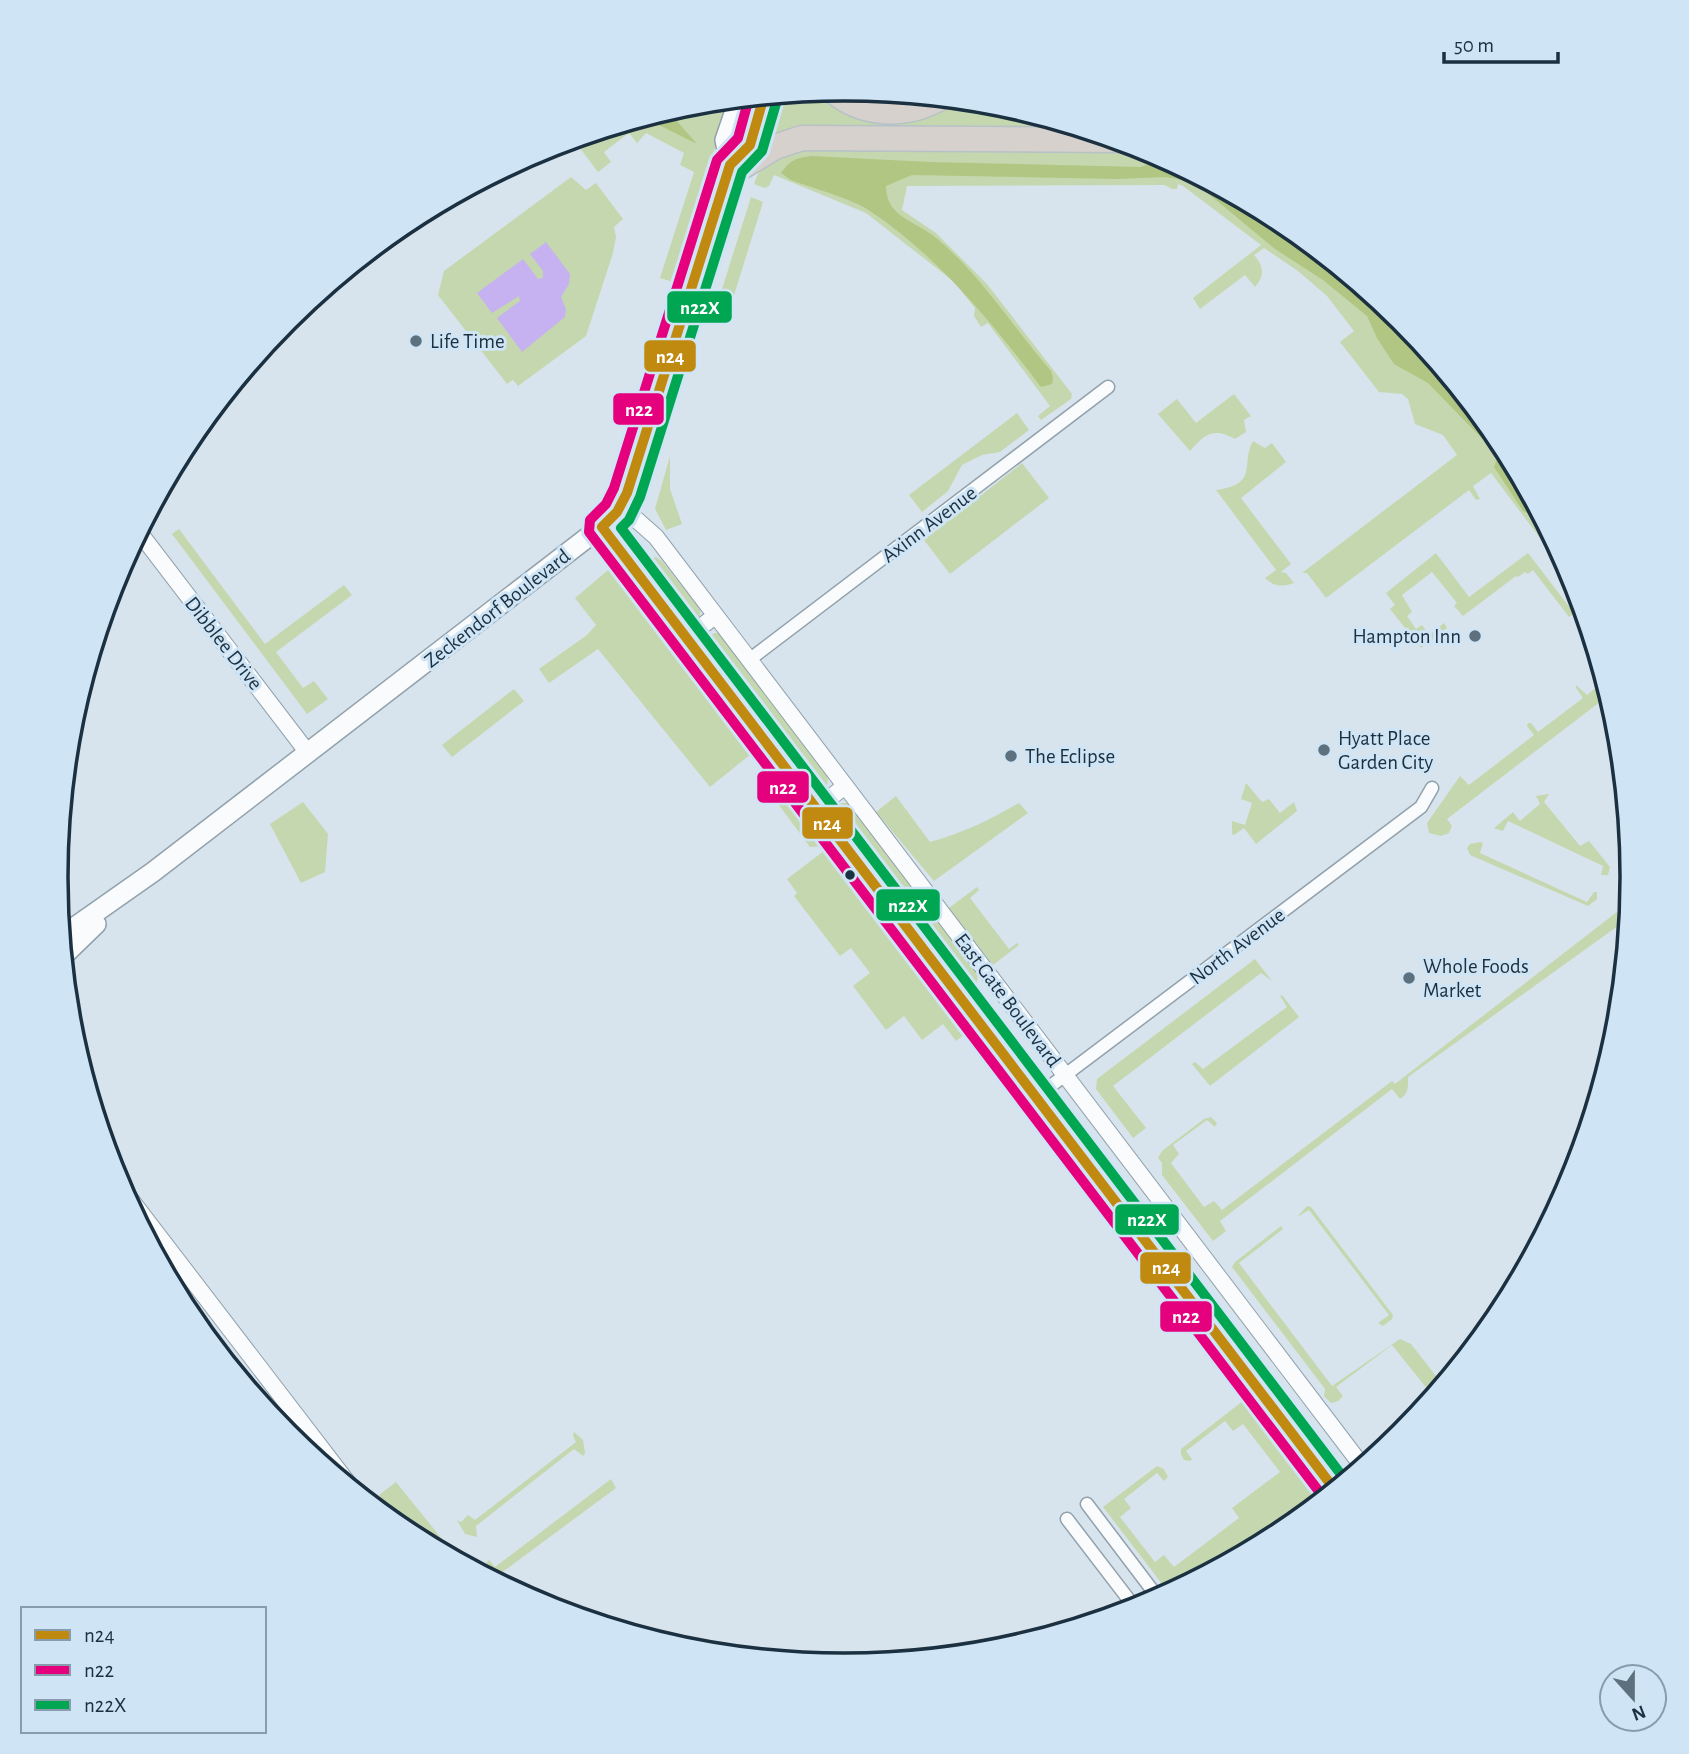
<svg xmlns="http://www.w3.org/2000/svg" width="1689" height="1754" font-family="'Alegreya Sans',sans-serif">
<rect width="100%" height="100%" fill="#d8e4ed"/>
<path fill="#c5d7ae" d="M 821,91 L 942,107 L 954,99 L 999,104 L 1106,136 L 770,139 L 765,137 L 778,95 Z
M 730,100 L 673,282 L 660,278 L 694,172 L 680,165 L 684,153 L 646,133 L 637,143 L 629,133 L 604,152 L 611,162 L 598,172 L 579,147 L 597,132 L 691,104 Z
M 803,147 L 1152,151 L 1283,222 L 1402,320 L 1500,439 L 1573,576 L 1577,587 L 1491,473 L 1473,486 L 1480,499 L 1476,500 L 1469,490 L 1326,598 L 1307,573 L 1302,573 L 1457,455 L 1443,435 L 1415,424 L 1408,399 L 1402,394 L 1379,392 L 1340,342 L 1354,331 L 1327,296 L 1298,271 L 1264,248 L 1254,255 C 1264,266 1265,276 1255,287 L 1245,275 L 1200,309 L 1193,298 L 1261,245 L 1183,186 L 1178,184 L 1177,189 L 1172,189 L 1165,185 L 907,186 L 902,210 L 936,233 L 987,284 L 1072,394 L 1071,399 L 1041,420 L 1038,416 L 1050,406 L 988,323 L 981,327 L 974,316 L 975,308 L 953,281 L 866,213 L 774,175 L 769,186 L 765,188 L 754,184 C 760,161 782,154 803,147 Z
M 571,177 L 586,190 L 596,183 L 623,219 L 614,227 L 616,237 L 613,253 L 586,336 L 518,386 L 513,380 L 507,384 L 438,295 L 444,271 Z
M 751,197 L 763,202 L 730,308 L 717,305 Z
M 1234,394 L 1251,416 L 1244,420 L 1246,432 L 1235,439 C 1213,427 1205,434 1190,451 L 1158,414 L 1177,399 L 1196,423 Z
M 1017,413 L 1029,430 L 1000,452 L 982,455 L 962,465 L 948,491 L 922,512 L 909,495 Z
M 1253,441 L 1265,448 L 1272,443 L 1286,462 L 1241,498 L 1291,564 L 1281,572 L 1286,573 L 1294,583 C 1282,587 1275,587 1265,578 L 1276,570 L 1216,490 C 1260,484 1240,464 1253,441 Z
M 670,456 L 670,489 L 682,524 L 666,530 L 655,509 Z
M 1022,463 L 1049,498 L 950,574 L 924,540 Z
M 179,529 L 265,644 L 344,585 L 352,595 L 276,652 L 303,688 L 314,681 L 328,699 L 307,714 L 172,534 Z
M 1436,553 L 1469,597 L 1528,553 L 1574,613 L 1569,617 L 1533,570 L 1528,574 L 1525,572 L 1518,577 L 1516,576 L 1463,616 L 1454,606 L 1457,603 L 1432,572 L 1402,595 L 1412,612 L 1407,616 L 1416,629 L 1422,625 L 1429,635 L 1444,623 L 1447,628 L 1421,648 L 1390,609 L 1395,605 L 1386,593 Z
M 656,557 L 662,561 L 700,609 L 700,616 C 693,621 688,623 680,619 C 669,604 640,579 648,559 Z
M 614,565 L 761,746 L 710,787 L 598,649 L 549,683 L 539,669 L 587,635 L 596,625 L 575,598 Z
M 714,633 L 720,633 L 828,777 L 827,786 L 820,792 L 813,791 L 703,648 L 703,642 Z
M 1605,681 L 1609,695 L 1447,819 L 1452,826 L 1449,833 L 1441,836 L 1429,833 L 1427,823 L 1460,776 L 1469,785 L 1534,735 L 1527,726 L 1528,723 L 1531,723 L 1538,732 L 1583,698 L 1576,688 L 1576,685 L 1587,695 Z
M 514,689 L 524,701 L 452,757 L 442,745 Z
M 782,778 L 825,837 L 822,846 L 810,847 L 767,789 L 770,782 Z
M 1246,783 L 1262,802 L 1269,799 L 1280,813 L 1294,802 L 1297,811 L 1256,844 L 1244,828 L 1234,835 L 1232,834 L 1232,821 L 1245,825 L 1252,803 L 1241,799 Z
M 1549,794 L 1544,802 L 1580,846 L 1589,841 L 1610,867 L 1608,875 L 1601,875 L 1603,866 L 1508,821 L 1503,831 L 1494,828 L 1513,812 L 1520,821 L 1540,804 L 1536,796 Z
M 896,796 L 930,842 C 963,833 990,820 1019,803 L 1028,813 L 934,881 L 876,812 Z
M 303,802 L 328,834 L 325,872 L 301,883 L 270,824 Z
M 841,803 L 850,803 L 978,972 L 977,982 L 969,988 L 962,987 L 959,984 L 832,817 L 833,808 Z
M 837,841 L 978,1024 L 956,1041 L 943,1024 L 922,1040 L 904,1016 L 886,1030 L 853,986 L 870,973 L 851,948 L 840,956 L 794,896 L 797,893 L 787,879 Z
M 1480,842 L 1483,843 L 1480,853 L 1587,902 L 1594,892 L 1597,892 L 1597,899 L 1588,906 L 1470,855 L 1467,848 L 1470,844 Z
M 977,887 L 979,890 L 970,898 L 1009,949 L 1017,943 L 1019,945 L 993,965 L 949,908 Z
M 1631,901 L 1629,918 L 1408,1077 C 1408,1086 1409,1094 1400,1099 L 1392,1089 L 1220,1221 L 1226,1231 L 1213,1241 L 1162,1175 L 1162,1163 L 1158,1158 L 1162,1151 L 1204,1119 L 1211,1117 L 1217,1123 L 1215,1127 L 1207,1120 L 1173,1145 L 1179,1154 L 1171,1163 L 1204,1207 L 1214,1201 L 1222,1210 L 1392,1081 L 1395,1084 Z
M 1255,959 L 1272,981 L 1261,973 L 1113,1086 L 1146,1128 L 1133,1138 L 1096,1089 L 1097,1079 Z
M 1282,995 L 1299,1017 L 1210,1086 L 1192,1064 L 1195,1062 L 1203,1069 L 1287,1007 L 1280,996 Z
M 1307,1206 L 1311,1207 L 1393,1315 L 1392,1319 L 1383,1326 L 1378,1323 L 1389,1315 L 1309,1210 L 1297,1217 Z
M 1281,1226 L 1283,1229 L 1239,1263 L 1332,1386 L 1400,1339 L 1411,1344 L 1443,1385 L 1433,1396 L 1392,1345 L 1336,1387 L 1343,1396 L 1338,1401 L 1331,1403 L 1324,1396 L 1325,1389 L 1232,1267 L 1235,1262 Z
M 1248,1397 L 1324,1499 L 1282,1533 L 1169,1593 L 1103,1507 L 1157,1466 L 1164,1469 L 1168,1477 L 1164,1481 L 1157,1473 L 1124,1499 L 1131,1508 L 1120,1517 L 1155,1562 L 1164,1555 L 1174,1567 L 1239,1518 L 1232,1508 L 1280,1472 L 1243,1424 L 1233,1431 L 1225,1421 L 1186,1451 L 1192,1459 L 1190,1461 L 1184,1460 L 1181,1454 L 1181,1449 Z
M 574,1432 L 583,1440 L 585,1453 L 583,1456 L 574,1449 L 476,1526 L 477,1537 L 465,1534 L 457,1520 L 461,1522 L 468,1515 L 475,1520 L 576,1442 L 573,1436 Z
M 611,1479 L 616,1488 L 493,1579 L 484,1574 L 490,1570 L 486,1563 L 489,1560 L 495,1567 Z
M 396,1482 L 450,1549 L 460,1555 L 471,1567 L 409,1534 L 379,1495 Z"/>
<path fill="#b0c682" d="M 668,111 L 697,144 L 661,126 L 636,120 Z
M 811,156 L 929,162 L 1141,167 L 1165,158 L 1283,222 L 1402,320 L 1500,439 L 1544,520 L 1523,511 L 1494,467 L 1497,459 L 1494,451 L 1428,383 L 1394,364 L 1377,338 L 1367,316 L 1323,280 L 1275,249 L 1193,181 L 1165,177 L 1118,179 L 912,175 L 886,186 C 886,217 914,220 935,237 C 981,275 1012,326 1051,371 L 1053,378 L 1052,384 L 1041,387 C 992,323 938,256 870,211 C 853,199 812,188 791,180 L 781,173 C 790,160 796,158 811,156 Z"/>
<path fill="#c6b2f0" d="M 546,242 L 570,274 L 569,284 L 561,297 L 566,309 L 565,317 L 522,352 L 497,318 L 520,301 L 519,296 L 492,313 L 477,293 L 523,259 L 538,279 L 543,278 L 543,271 L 530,254 Z"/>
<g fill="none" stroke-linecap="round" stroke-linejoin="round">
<defs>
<path id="minor" d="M 749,660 L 1108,387
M 1036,1097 L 1421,807 L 1432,788
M 1087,1504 L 1159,1599
M 1067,1519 L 1136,1609"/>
<path id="tertiary" d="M 621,506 L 656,537 L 1363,1467
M 602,527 L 1335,1490
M 139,532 L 308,753
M 685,639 L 715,616
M 816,809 L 845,786
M 118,1183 L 351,1487"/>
<path id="secondary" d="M 730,165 L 725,140 L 739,99
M 62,936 L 153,872 L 614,517 L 627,493 L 730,165 L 750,145 L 764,96
M 64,955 L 96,924"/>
<path id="motorway" d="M 832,90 C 862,116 905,118 940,98
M 727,176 L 775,147 L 802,138 L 1120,140"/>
</defs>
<use href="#minor" stroke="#91a1ac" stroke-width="15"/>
<use href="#tertiary" stroke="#91a1ac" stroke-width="18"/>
<use href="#secondary" stroke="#91a1ac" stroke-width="22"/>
<use href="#motorway" stroke="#b6c1c8" stroke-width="27"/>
<use href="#minor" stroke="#f9fbfc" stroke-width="12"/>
<use href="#tertiary" stroke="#f9fbfc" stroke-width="16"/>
<use href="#secondary" stroke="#f9fbfc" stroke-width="19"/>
<use href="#motorway" stroke="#d6d1cc" stroke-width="24"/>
<defs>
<path id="bus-1" d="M 764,96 L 750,145 L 730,165 L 627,493 L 617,512 L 602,527 L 1335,1490"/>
<path id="bus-2" d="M 749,98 L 738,138 L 717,160 L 614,488 L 606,504 L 590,520 L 589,532 L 1324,1498"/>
<path id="bus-3" d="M 777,100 L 762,151 L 742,172 L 640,497 L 629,520 L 621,528 L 1346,1481"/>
</defs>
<use href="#bus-1" stroke="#cfe5f6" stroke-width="16"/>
<use href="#bus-2" stroke="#cfe5f6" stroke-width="16"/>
<use href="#bus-3" stroke="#cfe5f6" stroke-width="16"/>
<use href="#bus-1" stroke="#c08910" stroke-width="10"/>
<use href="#bus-2" stroke="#e5007d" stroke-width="10"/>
<use href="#bus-3" stroke="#00a651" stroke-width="10"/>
</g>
<g fill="#5d707d" stroke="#cfe5f6" stroke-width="2.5">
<circle cx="416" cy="341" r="7"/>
<circle cx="1475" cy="636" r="7"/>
<circle cx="1324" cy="750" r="7"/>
<circle cx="1011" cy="756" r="7"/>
<circle cx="1409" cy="978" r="7"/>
</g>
<circle fill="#1b3141" stroke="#cfe5f6" stroke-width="2.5" cx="850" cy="875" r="6"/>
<g text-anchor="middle" stroke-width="6" stroke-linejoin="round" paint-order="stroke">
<g font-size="21" fill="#1b3141" stroke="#cfe5f6" text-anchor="start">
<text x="430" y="348">Life Time</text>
<text x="1461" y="643" text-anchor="end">Hampton Inn</text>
<text x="1338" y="745">Hyatt Place<tspan x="1338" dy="24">Garden City</tspan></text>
<text x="1025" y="763">The Eclipse</text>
<text x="1423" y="973">Whole Foods<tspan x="1423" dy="24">Market</tspan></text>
</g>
<g font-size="21" fill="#1b3141" stroke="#cfe5f6">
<text transform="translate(929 524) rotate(-37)" y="7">Axinn Avenue</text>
<text transform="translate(497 608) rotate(-38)" y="7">Zeckendorf Boulevard</text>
<text transform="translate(224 643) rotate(52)" y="7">Dibblee Drive</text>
<text transform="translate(1237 946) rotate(-37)" y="7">North Avenue</text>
<text transform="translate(1008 1000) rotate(53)" y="7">East Gate Boulevard</text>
</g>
</g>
<path d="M0 0H1689V1754H0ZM68 877a776 776 0 1 1 1552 0a776 776 0 1 1-1552 0Z" fill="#cfe5f6" fill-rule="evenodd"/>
<path fill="none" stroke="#1b3141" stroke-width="3.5" d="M68 877a776 776 0 1 1 1552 0a776 776 0 1 1-1552 0Z"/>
<g stroke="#cfe5f6" stroke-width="2.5">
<rect x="666" y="290" width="67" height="34" rx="7" fill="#00a651"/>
<rect x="643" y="339" width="54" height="34" rx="7" fill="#c08910"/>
<rect x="612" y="392" width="53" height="34" rx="7" fill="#e5007d"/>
<rect x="756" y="770" width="54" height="34" rx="7" fill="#e5007d"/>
<rect x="801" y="806" width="53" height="34" rx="7" fill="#c08910"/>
<rect x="875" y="888" width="66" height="34" rx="7" fill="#00a651"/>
<rect x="1114" y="1203" width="66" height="33" rx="7" fill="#00a651"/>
<rect x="1139" y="1251" width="53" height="34" rx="7" fill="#c08910"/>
<rect x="1159" y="1300" width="54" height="33" rx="7" fill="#e5007d"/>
</g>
<g font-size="19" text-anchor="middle" font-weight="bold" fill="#fff">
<text x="700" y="314">n22X</text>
<text x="670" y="363">n24</text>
<text x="639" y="416">n22</text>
<text x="783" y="794">n22</text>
<text x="827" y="830">n24</text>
<text x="908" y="912">n22X</text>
<text x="1147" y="1226">n22X</text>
<text x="1166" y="1274">n24</text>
<text x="1186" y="1323">n22</text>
</g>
<rect x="21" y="1607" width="245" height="126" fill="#cfe5f6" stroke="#879dae" stroke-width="2"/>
<rect x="35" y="1630" width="35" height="10" fill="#c08910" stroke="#879dae" stroke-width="2"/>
<text x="84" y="1642" font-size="21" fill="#1b3141">n24</text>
<rect x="35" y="1665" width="35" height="10" fill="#e5007d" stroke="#879dae" stroke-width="2"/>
<text x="84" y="1677" font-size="21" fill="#1b3141">n22</text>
<rect x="35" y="1700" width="35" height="10" fill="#00a651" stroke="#879dae" stroke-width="2"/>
<text x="84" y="1712" font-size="21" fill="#1b3141">n22X</text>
<g transform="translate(1633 1698) rotate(159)"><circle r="33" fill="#cfe5f6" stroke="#879dae" stroke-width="2"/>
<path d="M0-5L12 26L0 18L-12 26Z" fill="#5d707d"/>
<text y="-10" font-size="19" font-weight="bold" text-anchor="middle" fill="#1b3141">N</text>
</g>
<path d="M1444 52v10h114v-10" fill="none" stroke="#1b3141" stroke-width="3.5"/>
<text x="1454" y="52" font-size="21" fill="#1b3141" stroke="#cfe5f6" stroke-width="5" paint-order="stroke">50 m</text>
</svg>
